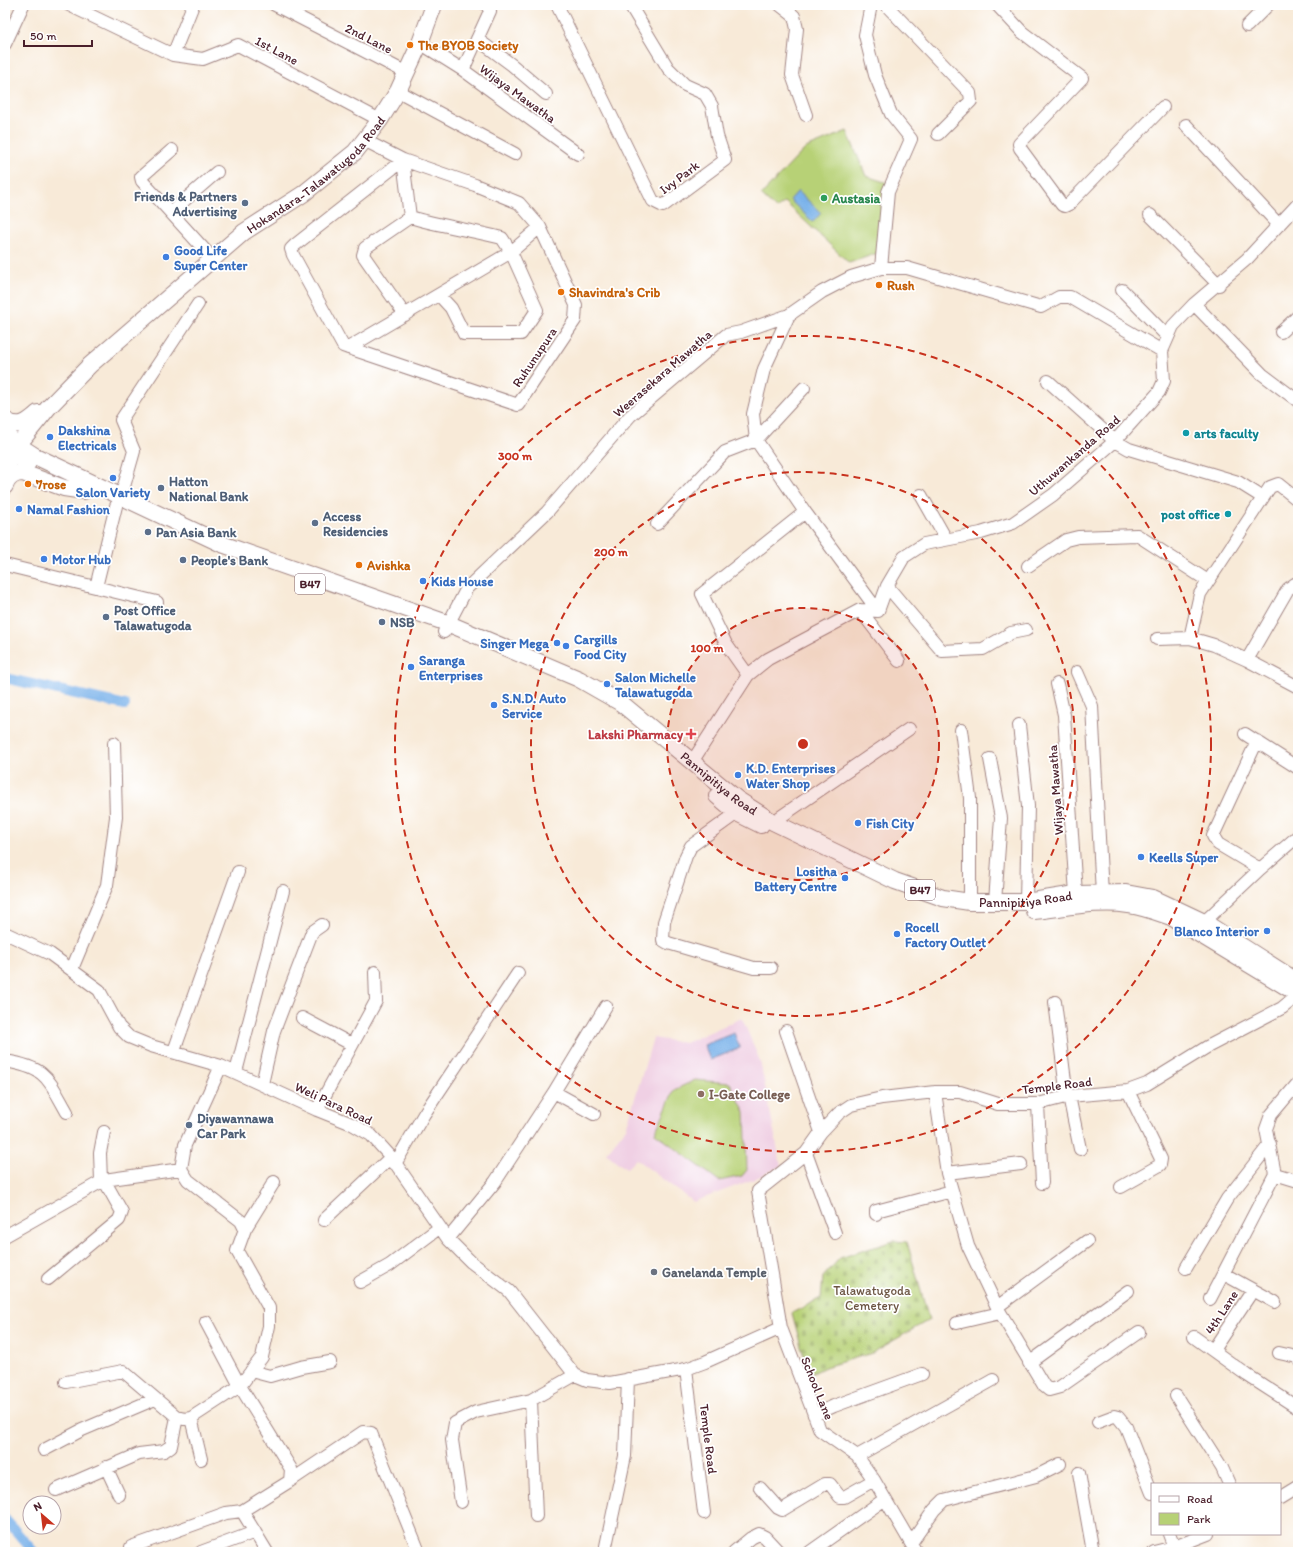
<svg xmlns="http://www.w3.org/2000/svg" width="1303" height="1557" font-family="Itim,sans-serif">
<defs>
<pattern id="cemetery-stones" width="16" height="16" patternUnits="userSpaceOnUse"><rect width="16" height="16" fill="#b7d176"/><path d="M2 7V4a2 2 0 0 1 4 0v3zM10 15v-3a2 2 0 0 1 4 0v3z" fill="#9fb366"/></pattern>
</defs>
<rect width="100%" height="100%" fill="#fff"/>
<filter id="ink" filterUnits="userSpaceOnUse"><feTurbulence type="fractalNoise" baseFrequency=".025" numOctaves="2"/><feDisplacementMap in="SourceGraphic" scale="8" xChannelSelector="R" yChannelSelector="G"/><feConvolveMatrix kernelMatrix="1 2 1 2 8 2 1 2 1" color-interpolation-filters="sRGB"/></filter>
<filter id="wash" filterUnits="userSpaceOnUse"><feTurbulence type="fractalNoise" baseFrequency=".012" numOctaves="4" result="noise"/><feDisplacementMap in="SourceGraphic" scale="16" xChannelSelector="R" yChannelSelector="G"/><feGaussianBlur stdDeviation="0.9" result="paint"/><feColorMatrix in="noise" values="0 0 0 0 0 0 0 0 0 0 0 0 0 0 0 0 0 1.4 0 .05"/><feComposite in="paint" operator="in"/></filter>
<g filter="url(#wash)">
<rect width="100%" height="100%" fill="#f8ead8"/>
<path fill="#f0d0e4" d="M 742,1018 L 760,1061 L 781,1166 L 752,1180 L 693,1202 L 636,1159 L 626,1169 L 606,1153 L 626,1128 L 653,1038 L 685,1043 Z"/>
<path fill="url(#cemetery-stones)" stroke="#807850" d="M 893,1241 L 907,1242 L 929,1320 L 872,1353 L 825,1367 L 809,1375 L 792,1313 L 821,1298 L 823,1277 L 840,1258 Z"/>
<path fill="#b7d176" stroke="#807850" d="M 847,131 L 866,176 L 888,183 L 881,252 L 849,263 L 785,202 L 776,209 L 761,195 L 806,148 Z
M 695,1080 L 730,1083 L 745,1112 L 747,1170 L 742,1176 L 719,1181 L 655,1133 L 674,1090 Z"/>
<path fill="#7ab2ea" stroke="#62688a" d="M 798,191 L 821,213 L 813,222 L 790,200 Z
M 734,1033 L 740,1048 L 710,1060 L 704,1045 Z"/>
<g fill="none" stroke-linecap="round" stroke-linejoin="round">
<path stroke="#7ab2ea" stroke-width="10" d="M 5,678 L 125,705
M 5,1519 L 34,1552"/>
</g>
</g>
<g filter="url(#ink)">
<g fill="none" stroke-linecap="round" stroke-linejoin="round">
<defs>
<path id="minor" d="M 69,5 L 173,55 L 203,59 L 238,45 L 380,120
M 275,5 L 407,73
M 557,5 L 653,201 L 663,206 L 725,160 L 717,136 L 712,106 L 705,94 L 685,85 L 668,68 L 630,5
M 780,5 L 794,16 L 797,29 L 792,75 L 806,115
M 871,5 L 865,35 L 875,75 L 891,114 L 911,139 L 888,192 L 881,268
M 886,5 L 970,93 L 971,101 L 938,134
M 997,5 L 1022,32 L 1082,78 L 1019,144 L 1020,148 L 1062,205 L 1065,206 L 1069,204 L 1163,107
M 1247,26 L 1268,5
M 477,39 L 512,65 L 546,94
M 420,43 L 463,70 L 578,154
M 5,44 L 23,5
M 173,55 L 193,5
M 463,70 L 490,11 L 487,5
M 398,91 L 515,154
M 1186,125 L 1279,225
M 364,140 L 403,160 L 475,185 L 519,203 L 540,227 L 576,305 L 575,320 L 518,405 L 343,346 L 293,255 L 291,249 L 295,245 L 403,160
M 172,150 L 141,177 L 142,181 L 213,259
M 403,160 L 410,217
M 171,212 L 217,172
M 1150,215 L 1219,285
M 410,217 C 440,226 471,230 502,238 L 511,252 L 537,310 L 521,334 L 464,334 L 451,308 L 439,295
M 1122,290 L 1168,337
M 1194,304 L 1262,374 L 1298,401
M 405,315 L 363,255 L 365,248 L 410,217
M 789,315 L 764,369 L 753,414 L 756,440 L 805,512 L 878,611
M 1281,332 L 1298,316
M 348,348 L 511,252 L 540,227
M 1048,381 L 1115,441 L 1129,449 L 1238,482 L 1262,497
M 921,495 L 946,539
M 121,497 L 134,451 L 121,420 L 198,304
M 657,524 L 725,452 L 756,440 L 804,388
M 5,565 L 157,602
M 1028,566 L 1066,540 L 1078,537 L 1137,535 L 1208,581
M 887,586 L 942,651 L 983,649 L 1011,633 L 1026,630
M 1298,586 L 1295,584 L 1288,589 L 1247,660 L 1298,687
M 96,587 L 116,506
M 860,610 L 899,661
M 444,632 L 467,588 L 547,512 L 630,416 L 726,335 L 741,332 L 789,315 L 822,292 L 851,277 L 881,268 L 907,268 L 1041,307 L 1059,297 L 1070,297 L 1162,351
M 1190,638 L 1200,594 L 1270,487 L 1278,484 L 1298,500
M 1157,639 L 1190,638 L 1214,645 L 1247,660
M 1077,672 L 1092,706 L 1102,894
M 748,675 L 726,644 L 702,594 L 805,512
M 1057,684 L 1064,715 L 1076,894
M 1019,725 L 1028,806 L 1026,902
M 961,730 L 970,798 L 970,902
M 1245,734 L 1298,768
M 1257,741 L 1213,836 L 1218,844 L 1260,869
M 990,759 L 1001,818 L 995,902
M 692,762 L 748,675 L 768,659 L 860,610 L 878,611 L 887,586 L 904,557 L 924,544 L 981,533 L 1013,523 L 1053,495 L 1115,441 L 1159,392 L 1164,381 L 1162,351 L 1173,326 L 1194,304 L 1247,259 L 1298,204
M 737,813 L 691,846 L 686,856 L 664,922 L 663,940 L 668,943 L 754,968 L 771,968
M 773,822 L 909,729
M 1204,922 L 1260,869 L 1298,836
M 5,933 L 50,954 L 99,990 L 119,1027 L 129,1037 L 151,1046 L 221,1066 L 317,1110 L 352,1124 L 371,1135 L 391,1157 L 448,1239 L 471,1262 L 509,1291 L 575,1375 L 587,1380 L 610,1383 L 686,1369 L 705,1362 L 781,1328 L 820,1430 L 857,1456 L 874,1480 L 916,1552
M 72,969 L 107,885 L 116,817 L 114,743
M 1055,1002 L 1067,1097
M 302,1018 L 351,1044
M 786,1031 L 821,1132
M 174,1051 L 238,872
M 5,1061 C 47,1068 47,1077 67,1112
M 236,1072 L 283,891
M 262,1084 L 274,1031 L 312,932 L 322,925
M 554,1092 L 594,1114
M 935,1092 L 947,1173 L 968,1246 L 997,1307 L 1044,1386 L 1049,1390 L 1060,1387 L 1139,1332
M 1069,1096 L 1080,1149
M 1038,1104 L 1042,1183
M 317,1110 L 376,1001 L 375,972
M 806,1153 L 835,1233
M 395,1164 L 424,1114 L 518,973
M 947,1173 L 1021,1164
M 1275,1174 L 1266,1129 L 1271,1115 L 1298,1083
M 1275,1174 L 1298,1181
M 101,1181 L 100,1153 L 104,1132
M 1121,1187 L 1160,1165 L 1161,1159 L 1128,1091
M 876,1214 L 876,1211 L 952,1191
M 324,1220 L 391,1157
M 245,1229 L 274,1182
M 5,1236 L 104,1180 L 181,1169
M 448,1239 L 495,1182 L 554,1092 L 606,1006
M 1186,1268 L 1227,1199 L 1270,1144
M 1224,1274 L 1275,1302
M 48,1279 L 119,1220 L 122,1212 L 104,1180
M 360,1282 L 390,1265 L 439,1228
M 1210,1299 L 1275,1174
M 997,1307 L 1087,1241
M 957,1323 L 1000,1313
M 781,1328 L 758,1191 L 806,1153 L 821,1132 L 839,1113 L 851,1105 L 882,1098 L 935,1092 L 960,1092 L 998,1104 L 1038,1104 L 1069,1096 L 1128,1091 L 1147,1084 L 1207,1047 L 1282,1008 L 1298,995
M 1194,1337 L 1247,1375 L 1298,1408
M 1213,1350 L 1253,1290
M 1279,1353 L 1297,1357 L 1298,1359
M 1029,1363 L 1128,1291
M 686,1369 L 704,1513
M 251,1371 L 270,1376 L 301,1367 L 330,1362
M 66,1382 L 123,1371 L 177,1417 L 184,1419 L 191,1418 L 240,1386 L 206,1322
M 1176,1396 L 1222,1468 L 1229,1484
M 531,1400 L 536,1516
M 814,1415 L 834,1406 L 922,1374
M 191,1418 L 201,1459
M 1098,1422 L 1114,1416 L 1118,1417 L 1126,1427 L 1152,1493
M 44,1450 L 82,1430 L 155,1399
M 857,1456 L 993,1380
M 106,1467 L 119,1495
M 1079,1473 L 1093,1552
M 290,1481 L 363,1432 L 371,1433 L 419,1552
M 760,1488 L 778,1508 L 782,1510 L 825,1484 L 830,1484 L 840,1497 L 844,1497 L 874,1480
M 56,1490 L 139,1454 L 164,1451 L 171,1446 L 177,1417
M 1280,1498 L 1298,1487
M 461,1502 L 452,1440 L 455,1423 L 476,1412 L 531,1400 L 575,1375
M 242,1511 L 267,1552
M 1169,1534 L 1174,1547
M 911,1543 L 934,1510 L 944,1500 L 1036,1476 L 1060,1464
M 131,1547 L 226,1513 L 242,1511 L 290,1481 L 291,1469 L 240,1386 L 262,1357 L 269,1326 L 269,1308 L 237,1251 L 245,1229 L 241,1221 L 188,1180 L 181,1169 L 185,1145 L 221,1066
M 201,1552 L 255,1532
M 607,1552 L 606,1546 L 625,1456 L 628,1379
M 734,1552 L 751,1538 L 759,1534 L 765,1537 L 779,1552
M 810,1552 L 885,1499
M 1154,1552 L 1174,1547 L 1208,1534"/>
<g id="major">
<path d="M 5,420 C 19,429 27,423 38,413"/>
<path id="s1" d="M 5,434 L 18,445 L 35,456 L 222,544 L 447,623 L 579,679 L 621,703 L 737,799 L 773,822 L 895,881 L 943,898 L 970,902 L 1026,902 L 1076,894 L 1126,893 L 1153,898 L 1204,922 L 1298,982"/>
<path d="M 5,450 L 28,463"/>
<path id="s2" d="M 5,470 L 18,445 L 48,408 L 90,365 L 244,232 L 303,194 L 355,152 L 380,120 L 398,91 L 420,43 L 434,5"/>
<path d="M 5,486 C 8,477 14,473 23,473 L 64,488 L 84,491"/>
<path d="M 717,796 L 737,813 L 761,825"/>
<path d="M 1034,911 C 1064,908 1099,900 1129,905 C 1144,907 1157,912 1171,917 L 1298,994"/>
</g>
</defs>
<use href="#minor" stroke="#a18482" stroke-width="14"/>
<use href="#major" stroke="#a18482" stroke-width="18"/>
<use href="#minor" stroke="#fff" stroke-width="12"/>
<use href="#major" stroke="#fff" stroke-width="16"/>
</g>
</g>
<circle cx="803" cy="744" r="136" fill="#c8321e" fill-opacity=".12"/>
<g fill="none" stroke="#c8321e" stroke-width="2" stroke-dasharray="7 5">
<circle cx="803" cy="744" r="136"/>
<circle cx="803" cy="744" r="272"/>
<circle cx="803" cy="744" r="408"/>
</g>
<g fill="#e8710a" stroke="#fff" stroke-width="1.5">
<circle cx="410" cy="45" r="4"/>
<circle cx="879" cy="285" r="4"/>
<circle cx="561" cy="292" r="4"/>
<circle cx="28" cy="484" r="4"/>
<circle cx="359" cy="565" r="4"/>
</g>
<circle fill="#2e9e5b" stroke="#fff" stroke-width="1.5" cx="824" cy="198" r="4"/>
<g fill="#5c6f8a" stroke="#fff" stroke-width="1.5">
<circle cx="245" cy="203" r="4"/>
<circle cx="161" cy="488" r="4"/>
<circle cx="315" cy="523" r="4"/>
<circle cx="148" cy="532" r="4"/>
<circle cx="183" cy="560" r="4"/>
<circle cx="106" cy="617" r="4"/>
<circle cx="382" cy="622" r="4"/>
<circle cx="189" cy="1125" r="4"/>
</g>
<g fill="#3f7fe0" stroke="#fff" stroke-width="1.5">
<circle cx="166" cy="257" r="4"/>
<circle cx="50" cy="437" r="4"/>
<circle cx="113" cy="478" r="4"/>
<circle cx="19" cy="509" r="4"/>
<circle cx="44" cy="559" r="4"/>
<circle cx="423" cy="581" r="4"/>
<circle cx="557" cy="643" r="4"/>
<circle cx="566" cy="646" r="4"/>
<circle cx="411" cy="667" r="4"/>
<circle cx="607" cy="684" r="4"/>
<circle cx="494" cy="705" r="4"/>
<circle cx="738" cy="775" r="4"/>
<circle cx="858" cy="823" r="4"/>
<circle cx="1141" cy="857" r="4"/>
<circle cx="845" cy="878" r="4"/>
<circle cx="1267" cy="931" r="4"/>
<circle cx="897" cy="934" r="4"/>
</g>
<g fill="#0f9aa8" stroke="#fff" stroke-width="1.5">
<circle cx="1186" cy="433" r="4"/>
<circle cx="1228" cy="514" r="4"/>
</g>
<path fill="#e0444e" stroke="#fff" stroke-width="1.5" d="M689 728h4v4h4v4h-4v4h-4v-4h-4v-4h4z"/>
<circle fill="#8d6e63" stroke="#fff" stroke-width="1.5" cx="701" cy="1094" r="4"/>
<circle fill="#6b7280" stroke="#fff" stroke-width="1.5" cx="654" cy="1272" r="4"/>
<g text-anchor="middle" stroke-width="3.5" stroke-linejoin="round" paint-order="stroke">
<g fill="#fff" stroke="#80626b" stroke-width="1">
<rect x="295" y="574" width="30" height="20" rx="3"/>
<rect x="905" y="880" width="30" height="20" rx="3"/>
</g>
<g font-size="12" font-weight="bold" fill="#4a1f2b">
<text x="310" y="588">B47</text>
<text x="920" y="894">B47</text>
</g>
<g font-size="13" fill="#4a1f2b" stroke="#fff">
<text transform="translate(369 38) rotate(27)" y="5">2nd Lane</text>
<text transform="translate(277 50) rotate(28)" y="5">1st Lane</text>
<text transform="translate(518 93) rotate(36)" y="5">Wijaya Mawatha</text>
<text dy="5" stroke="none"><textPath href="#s2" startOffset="432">Hokandara-Talawatugoda Road</textPath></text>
<text transform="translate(679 177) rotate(-37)" y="5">Ivy Park</text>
<text transform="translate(534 357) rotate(-56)" y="5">Ruhunupura</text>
<text transform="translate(662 373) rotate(-41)" y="5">Weerasekara Mawatha</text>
<text transform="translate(1074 455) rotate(-41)" y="5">Uthuwankanda Road</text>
<text dy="5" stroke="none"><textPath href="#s1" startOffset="801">Pannipitiya Road</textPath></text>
<text transform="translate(1055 790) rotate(-94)" y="5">Wijaya Mawatha</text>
<text dy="5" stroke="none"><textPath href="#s1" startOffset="1137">Pannipitiya Road</textPath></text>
<text transform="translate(1057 1085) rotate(-7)" y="5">Temple Road</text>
<text transform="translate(334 1103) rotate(25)" y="5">Weli Para Road</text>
<text transform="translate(1221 1312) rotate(-57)" y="5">4th Lane</text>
<text transform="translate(818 1388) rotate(68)" y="5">School Lane</text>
<text transform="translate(709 1439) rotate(83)" y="5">Temple Road</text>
</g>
<g font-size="13" font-weight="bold" fill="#c56008" stroke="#fff" text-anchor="start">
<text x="418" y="50">The BYOB Society</text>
<text x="887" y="290">Rush</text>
<text x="569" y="297">Shavindra's Crib</text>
<text x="36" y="489">7rose</text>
<text x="367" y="570">Avishka</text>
</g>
<g font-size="13" font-weight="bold" fill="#4e5e75" stroke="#fff" text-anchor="start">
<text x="237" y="201" text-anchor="end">Friends &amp; Partners<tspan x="237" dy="15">Advertising</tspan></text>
<text x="169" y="486">Hatton<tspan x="169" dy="15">National Bank</tspan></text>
<text x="323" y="521">Access<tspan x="323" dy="15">Residencies</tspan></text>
<text x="156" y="537">Pan Asia Bank</text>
<text x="191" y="565">People's Bank</text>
<text x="114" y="615">Post Office<tspan x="114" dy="15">Talawatugoda</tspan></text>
<text x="390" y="627">NSB</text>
<text x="197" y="1123">Diyawannawa<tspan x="197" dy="15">Car Park</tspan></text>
</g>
<g font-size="13" font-weight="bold" fill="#27864d" stroke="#fff" text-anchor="start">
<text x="832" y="203">Austasia</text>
</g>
<g font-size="13" font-weight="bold" fill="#366cbe" stroke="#fff" text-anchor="start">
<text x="174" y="255">Good Life<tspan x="174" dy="15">Super Center</tspan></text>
<text x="58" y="435">Dakshina<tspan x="58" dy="15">Electricals</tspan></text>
<text x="113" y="497" text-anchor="middle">Salon Variety</text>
<text x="27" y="514">Namal Fashion</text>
<text x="52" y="564">Motor Hub</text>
<text x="431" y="586">Kids House</text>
<text x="574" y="644">Cargills<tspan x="574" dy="15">Food City</tspan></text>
<text x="549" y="648" text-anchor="end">Singer Mega</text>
<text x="419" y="665">Saranga<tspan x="419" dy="15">Enterprises</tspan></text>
<text x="615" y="682">Salon Michelle<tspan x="615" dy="15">Talawatugoda</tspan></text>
<text x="502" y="703">S.N.D. Auto<tspan x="502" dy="15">Service</tspan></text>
<text x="746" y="773">K.D. Enterprises<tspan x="746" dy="15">Water Shop</tspan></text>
<text x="866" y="828">Fish City</text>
<text x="1149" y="862">Keells Super</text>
<text x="837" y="876" text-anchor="end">Lositha<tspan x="837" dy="15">Battery Centre</tspan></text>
<text x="905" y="932">Rocell<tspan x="905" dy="15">Factory Outlet</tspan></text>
<text x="1259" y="936" text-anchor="end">Blanco Interior</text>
</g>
<g font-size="13" font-weight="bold" fill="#0d838f" stroke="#fff" text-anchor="start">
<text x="1194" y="438">arts faculty</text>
<text x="1220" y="519" text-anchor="end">post office</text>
</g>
<g font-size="13" font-weight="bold" fill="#be3a42" stroke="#fff" text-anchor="end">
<text x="683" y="739">Lakshi Pharmacy</text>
</g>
<g font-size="13" font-weight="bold" fill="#785e54" stroke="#fff" text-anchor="start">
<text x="709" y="1099">I-Gate College</text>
</g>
<g font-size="13" font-weight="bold" fill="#5b616d" stroke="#fff" text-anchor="start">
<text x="662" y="1277">Ganelanda Temple</text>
</g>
<g font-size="13" fill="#6b5442" stroke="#fff">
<text x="872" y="1295">Talawatugoda<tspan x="872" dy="15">Cemetery</tspan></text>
</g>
</g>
<circle cx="803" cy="744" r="6" fill="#c8321e" stroke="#fff" stroke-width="2"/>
<g font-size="12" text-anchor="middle" font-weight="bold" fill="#c8321e" stroke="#fff" stroke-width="3.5" stroke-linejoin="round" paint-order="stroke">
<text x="515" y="460">300 m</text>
<text x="611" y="556">200 m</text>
<text x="707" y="652">100 m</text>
</g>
<rect width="1303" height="1557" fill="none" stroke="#fff" stroke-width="20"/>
<rect x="1151" y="1483" width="130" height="52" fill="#ffffff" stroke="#b7a5aa"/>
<rect x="1159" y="1496" width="20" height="6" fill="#ffffff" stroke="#b7a5aa"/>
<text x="1187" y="1503" font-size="12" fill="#4a1f2b">Road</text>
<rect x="1159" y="1513" width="20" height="12" fill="#b7d176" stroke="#b7a5aa"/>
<text x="1187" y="1523" font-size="12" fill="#4a1f2b">Park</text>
<g transform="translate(42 1515) rotate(332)"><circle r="19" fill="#ffffff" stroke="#b7a5aa"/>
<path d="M0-3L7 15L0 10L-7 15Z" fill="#c8321e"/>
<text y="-6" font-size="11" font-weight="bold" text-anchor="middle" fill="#4a1f2b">N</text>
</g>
<path d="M24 40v6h68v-6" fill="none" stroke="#4a1f2b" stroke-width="2"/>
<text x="30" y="40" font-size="12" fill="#4a1f2b" stroke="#ffffff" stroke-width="3" paint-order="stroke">50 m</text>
</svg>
